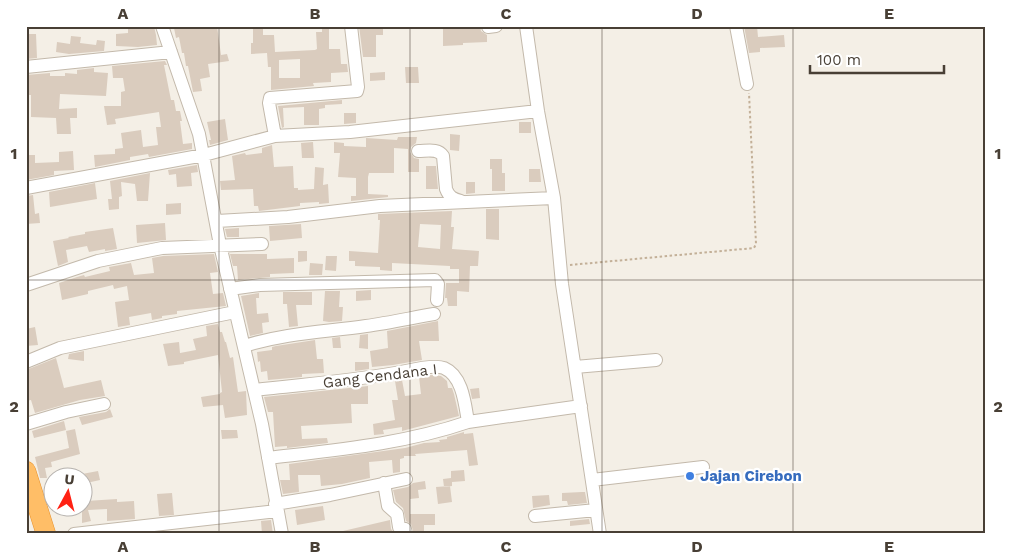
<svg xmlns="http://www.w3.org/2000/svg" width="1012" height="560" font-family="'Work Sans',sans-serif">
<rect width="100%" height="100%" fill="#f4efe6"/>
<path fill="#daccbe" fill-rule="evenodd" d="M 143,26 L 154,26 L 156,35 L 157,45 L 138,47 L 116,46 L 116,34 L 128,33 L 128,28 L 143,28 Z
M 182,26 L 217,26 L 221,55 L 227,54 L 229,61 L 208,64 L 210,77 L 200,79 L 202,91 L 193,92 L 188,66 L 186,66 L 184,53 L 182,53 L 179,37 L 176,38 L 174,28 Z
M 322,26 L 329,26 L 329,49 L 340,49 L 341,64 L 347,64 L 348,72 L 331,73 L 331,82 L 313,83 L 314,86 L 271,90 L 271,67 L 268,67 L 267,53 L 251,54 L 251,43 L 253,43 L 253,27 L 263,27 L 263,35 L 274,35 L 275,52 L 315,50 L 317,49 L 316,32 L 322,32 ZM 300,59 L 300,78 L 279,78 L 279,60 Z
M 359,26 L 383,26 L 383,35 L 376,35 L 376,57 L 363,57 Z
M 443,26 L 480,26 L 481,31 L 487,35 L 487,42 L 463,43 L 463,45 L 443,46 Z
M 744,26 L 757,26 L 758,37 L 784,35 L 785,47 L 760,48 L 760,52 L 749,53 Z
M 26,34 L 36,34 L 37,58 L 26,59 Z
M 71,36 L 81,37 L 80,43 L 96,45 L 97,40 L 105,41 L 104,51 L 69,54 L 56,52 L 57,42 L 70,44 Z
M 165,61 L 167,65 L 164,65 L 171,100 L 174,100 L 176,111 L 180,111 L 182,121 L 180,121 L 183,144 L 192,143 L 192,149 L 149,157 L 148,154 L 130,157 L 130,160 L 95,167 L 94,155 L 115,154 L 115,149 L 123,148 L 121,133 L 141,130 L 143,147 L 158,145 L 156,127 L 161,127 L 159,112 L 115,119 L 116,124 L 107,125 L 104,106 L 121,106 L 121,92 L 125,91 L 123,78 L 113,78 L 112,66 Z
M 405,67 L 418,67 L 419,83 L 406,83 Z
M 94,68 L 94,72 L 108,73 L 106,96 L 60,94 L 59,109 L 77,108 L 77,118 L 70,118 L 71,134 L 57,134 L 56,118 L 31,117 L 31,95 L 26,95 L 26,75 L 50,73 L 50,76 L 65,76 L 65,73 L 77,74 L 77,70 Z
M 385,72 L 385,80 L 370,81 L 370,73 Z
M 342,100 L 342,104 L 325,105 L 325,108 L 319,109 L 319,125 L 304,125 L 304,107 L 283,108 L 284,127 L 282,128 L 278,106 Z
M 344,113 L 356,113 L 356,123 L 344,124 Z
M 225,119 L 228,140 L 210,145 L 209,140 L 211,140 L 207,122 Z
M 519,122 L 531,122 L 531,133 L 519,133 Z
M 450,134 L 460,135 L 459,151 L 450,150 Z
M 398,137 L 417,137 L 416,143 L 411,147 L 410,152 L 414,158 L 419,159 L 419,172 L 408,172 L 408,149 L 394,148 L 394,173 L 369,173 L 368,177 L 368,194 L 388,195 L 388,197 L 351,201 L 351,196 L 356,196 L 356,178 L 338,177 L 340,153 L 334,153 L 334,142 L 344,143 L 344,146 L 366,147 L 366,138 L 397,140 Z
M 313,142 L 314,158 L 302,158 L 301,143 Z
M 272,145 L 274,167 L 293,166 L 294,188 L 298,188 L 298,190 L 314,189 L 315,167 L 324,168 L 323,185 L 328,184 L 329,203 L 319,204 L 319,202 L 300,203 L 300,206 L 259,211 L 258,206 L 254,206 L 253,189 L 221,190 L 220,181 L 235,180 L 232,156 L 245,153 L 246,155 L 262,153 L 262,148 Z
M 73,151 L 74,170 L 54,171 L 54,175 L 26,180 L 26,155 L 35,155 L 35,163 L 59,162 L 59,152 Z
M 490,159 L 502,159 L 502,173 L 505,173 L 505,191 L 492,191 L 492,169 L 490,169 Z
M 197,165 L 198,172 L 191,173 L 192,186 L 177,187 L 176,174 L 169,175 L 168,170 Z
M 426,166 L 436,166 L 438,189 L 426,189 Z
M 529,169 L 540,169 L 541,182 L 529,182 Z
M 150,173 L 148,201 L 137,201 L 135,184 L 121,182 L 122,196 L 119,197 L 119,209 L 109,210 L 108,199 L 112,199 L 110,181 Z
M 466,182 L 475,182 L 475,193 L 466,194 Z
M 95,183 L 97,199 L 50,207 L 49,192 Z
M 33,195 L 35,214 L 39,213 L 40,223 L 26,224 L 26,196 Z
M 181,203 L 181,214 L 166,215 L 166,204 Z
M 486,209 L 499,209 L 499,240 L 486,239 Z
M 452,211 L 451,227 L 454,227 L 452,249 L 479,251 L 478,266 L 470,266 L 469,292 L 457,291 L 457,306 L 448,306 L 447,298 L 445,298 L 446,283 L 459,283 L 459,269 L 450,269 L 450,266 L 392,263 L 392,271 L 380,270 L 380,267 L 355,266 L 355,261 L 349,261 L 349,251 L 378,253 L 380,220 L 378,220 L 378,214 ZM 420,224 L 441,225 L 440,249 L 418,247 Z
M 165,223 L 166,240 L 137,243 L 136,225 Z
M 301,224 L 302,238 L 270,241 L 269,226 Z
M 113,228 L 117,249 L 105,251 L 105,249 L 89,252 L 87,246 L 66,250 L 68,262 L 58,266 L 53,241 L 69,238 L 68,237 L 85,234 L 85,232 Z
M 239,228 L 239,237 L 227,237 L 225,229 Z
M 298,251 L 307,251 L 307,261 L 298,262 Z
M 214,254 L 218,272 L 210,273 L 213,294 L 223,293 L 226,306 L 177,311 L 177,314 L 162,316 L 162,318 L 152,320 L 151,313 L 129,317 L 130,325 L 118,327 L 115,302 L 129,300 L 127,286 L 114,289 L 113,285 L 88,291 L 88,294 L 62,300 L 59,283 L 77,277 L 84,275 L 85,277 L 110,271 L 109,267 L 131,263 L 134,275 L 154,273 L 152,258 L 163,256 Z
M 230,254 L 267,254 L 267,259 L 294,258 L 294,273 L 270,274 L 270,277 L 238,280 L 237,266 L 233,266 Z
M 326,256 L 337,256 L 336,271 L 325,270 Z
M 310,263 L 323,264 L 322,275 L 309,275 Z
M 371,290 L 371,300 L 356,301 L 356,291 Z
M 325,291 L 340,291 L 339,307 L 343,307 L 342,321 L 329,322 L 323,321 Z
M 283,292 L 312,292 L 312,305 L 296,305 L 298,326 L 289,327 L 287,304 L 283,304 Z
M 259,293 L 259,298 L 256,298 L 257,314 L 268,313 L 269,322 L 262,323 L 263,333 L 250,336 L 241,296 Z
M 438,321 L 439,341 L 419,341 L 422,360 L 393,365 L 372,367 L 370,351 L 388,348 L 387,331 Z
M 218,324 L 220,332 L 222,332 L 225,342 L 226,342 L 230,358 L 233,357 L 238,392 L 246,391 L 247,415 L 225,418 L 223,405 L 203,407 L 201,397 L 220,394 L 220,393 L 222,392 L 218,355 L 184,362 L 184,364 L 168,366 L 163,344 L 179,342 L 180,353 L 196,350 L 193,339 L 207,336 L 206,326 Z
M 35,327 L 38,345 L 26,346 L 26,329 Z
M 368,334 L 368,349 L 359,348 L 360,335 Z
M 340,337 L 341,348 L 333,348 L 332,338 Z
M 315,340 L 317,359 L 323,359 L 324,373 L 302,374 L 302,377 L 268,380 L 267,371 L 261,372 L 260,361 L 258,362 L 257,352 L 272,350 L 272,347 L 276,346 Z
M 84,351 L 84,361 L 68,359 L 69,354 Z
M 56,358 L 64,388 L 101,380 L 105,396 L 80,400 L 35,413 L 31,400 L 26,401 L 26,370 Z
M 355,362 L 369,362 L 369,369 L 355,371 Z
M 431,375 L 441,376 L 447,381 L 448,388 L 452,388 L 454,394 L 459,416 L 402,431 L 402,427 L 383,430 L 384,434 L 374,435 L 373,424 L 395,420 L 392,400 L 398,400 L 395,381 L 402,380 L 405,396 L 421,394 L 419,377 Z
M 368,386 L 368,404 L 351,404 L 352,423 L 301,426 L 302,439 L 327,438 L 328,443 L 287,448 L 287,446 L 275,447 L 273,412 L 268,412 L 264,397 Z
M 479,388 L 480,398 L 472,399 L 470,389 Z
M 110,409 L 113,417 L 82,425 L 79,417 L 106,412 Z
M 64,421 L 66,430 L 34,438 L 32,431 Z
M 75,429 L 80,454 L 51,462 L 52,467 L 45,468 L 47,478 L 40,478 L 35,457 L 69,448 L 66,431 Z
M 221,430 L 237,430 L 238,438 L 222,439 Z
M 464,432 L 464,434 L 473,433 L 478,465 L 469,466 L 467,450 L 415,454 L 416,456 L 404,456 L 404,458 L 400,459 L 400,472 L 393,473 L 392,460 L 369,462 L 370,478 L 342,484 L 321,486 L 320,475 L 298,475 L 299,492 L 283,494 L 280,480 L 290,480 L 289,464 L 405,448 L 424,443 L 440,442 L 439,440 L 447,439 L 447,437 Z
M 464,470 L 465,481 L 452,482 L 452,486 L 444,487 L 443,479 L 451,478 L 451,471 Z
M 98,471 L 100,480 L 82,484 L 82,474 Z
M 425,481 L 426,489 L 418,490 L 419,498 L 410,499 L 410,514 L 435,514 L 435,525 L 424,525 L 424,534 L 414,534 L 411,524 L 406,521 L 403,508 L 396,502 L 393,490 L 408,487 L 413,483 Z
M 450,486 L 452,502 L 438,504 L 436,487 Z
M 582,492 L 585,492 L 587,503 L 568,505 L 567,501 L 562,501 L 562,493 Z
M 172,493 L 174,515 L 159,516 L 157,494 Z
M 549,495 L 550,505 L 533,508 L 532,496 Z
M 82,498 L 85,498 L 86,501 L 117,499 L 117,502 L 134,501 L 135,519 L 107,521 L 107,509 L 88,510 L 91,521 L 82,523 Z
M 323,506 L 325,520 L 297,525 L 295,510 Z
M 589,519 L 590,524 L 570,526 L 570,521 Z
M 271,520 L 273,534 L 262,534 L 261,521 Z
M 390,520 L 391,529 L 395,534 L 344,534 L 343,531 Z"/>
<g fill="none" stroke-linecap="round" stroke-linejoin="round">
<defs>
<path id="minor" d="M 162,26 L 199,134 L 220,245 L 262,424 L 282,534
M 526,26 L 538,111 L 554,198 L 562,284 L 600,534
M 736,26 L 747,84
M 488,27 L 496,26
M 26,67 L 171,52
M 275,136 L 350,132 L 538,111
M 418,151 C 427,151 438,148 443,156 L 446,189 C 449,197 453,199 461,201
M 26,188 L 204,155 L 275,136 L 269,103 L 270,98 L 357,91 L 358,87 L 351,26
M 217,221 L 288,217 L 380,206 L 554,198
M 26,285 L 98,261 L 162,248 L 262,244
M 230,289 L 260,285 L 435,280 L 438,284 L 437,300
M 244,346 C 286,333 324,332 366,326 C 388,323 411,318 434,314
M 26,362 L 60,348 L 235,312
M 575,367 L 656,360
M 254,390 C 305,384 356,381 406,371 C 415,369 436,365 444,368 C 463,376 465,405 468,422
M 26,424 L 66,412 L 104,404
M 268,458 C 335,450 404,444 468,422 L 581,406
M 592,480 L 703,467
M 384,483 L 388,506 L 397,514 L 399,527 L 405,529 L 406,534
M 275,504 L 330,495 L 406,479
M 535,516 L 596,510
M 74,534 L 277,511"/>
<path id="highway" d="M 26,471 L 46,534"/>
</defs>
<use href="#minor" stroke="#c3b9ab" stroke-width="14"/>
<use href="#highway" stroke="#e8922d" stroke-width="20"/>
<path stroke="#c3b098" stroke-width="2" stroke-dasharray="2.5 2.5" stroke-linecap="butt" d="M 570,265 L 754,248 L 756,244 L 749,93"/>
<use href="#minor" stroke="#fff" stroke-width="12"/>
<use href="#highway" stroke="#ffbe67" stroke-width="19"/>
</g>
<path fill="none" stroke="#483f35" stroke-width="1" stroke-opacity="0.55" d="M 219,26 L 219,534M 410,26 L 410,534M 602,26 L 602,534M 793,26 L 793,534M 26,280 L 986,280"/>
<circle fill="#3f7fe0" stroke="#fff" stroke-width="2" cx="690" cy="476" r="5"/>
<g text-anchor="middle" stroke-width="4.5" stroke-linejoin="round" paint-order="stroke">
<g font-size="15" fill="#483f35" stroke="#fff">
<text transform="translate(380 376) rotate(-7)" y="5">Gang Cendana I</text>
</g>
<g font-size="15" font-weight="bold" fill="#366cbe" stroke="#fff" text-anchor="start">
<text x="700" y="481">Jajan Cirebon</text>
</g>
</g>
<rect width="1012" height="560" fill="none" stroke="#ffffff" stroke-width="55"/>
<g transform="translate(68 492) rotate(7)"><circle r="24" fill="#ffffff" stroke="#b6b2ae"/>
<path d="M0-4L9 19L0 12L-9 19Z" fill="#ff2113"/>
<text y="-8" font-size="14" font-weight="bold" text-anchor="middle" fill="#483f35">U</text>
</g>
<path d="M810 65v8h134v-8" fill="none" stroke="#483f35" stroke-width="2.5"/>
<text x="817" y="65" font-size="15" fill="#483f35" stroke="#ffffff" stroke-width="4" paint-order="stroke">100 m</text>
<rect x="28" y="28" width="956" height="504" fill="none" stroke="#483f35" stroke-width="2"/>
<g font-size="16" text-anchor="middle" font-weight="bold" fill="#483f35">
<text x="123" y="19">A</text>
<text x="315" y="19">B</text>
<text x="506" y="19">C</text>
<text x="697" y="19">D</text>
<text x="889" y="19">E</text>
<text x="14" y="159">1</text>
<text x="998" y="159">1</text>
<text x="14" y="412">2</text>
<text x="998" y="412">2</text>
<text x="123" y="552">A</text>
<text x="315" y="552">B</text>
<text x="506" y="552">C</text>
<text x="697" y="552">D</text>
<text x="889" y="552">E</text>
</g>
</svg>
